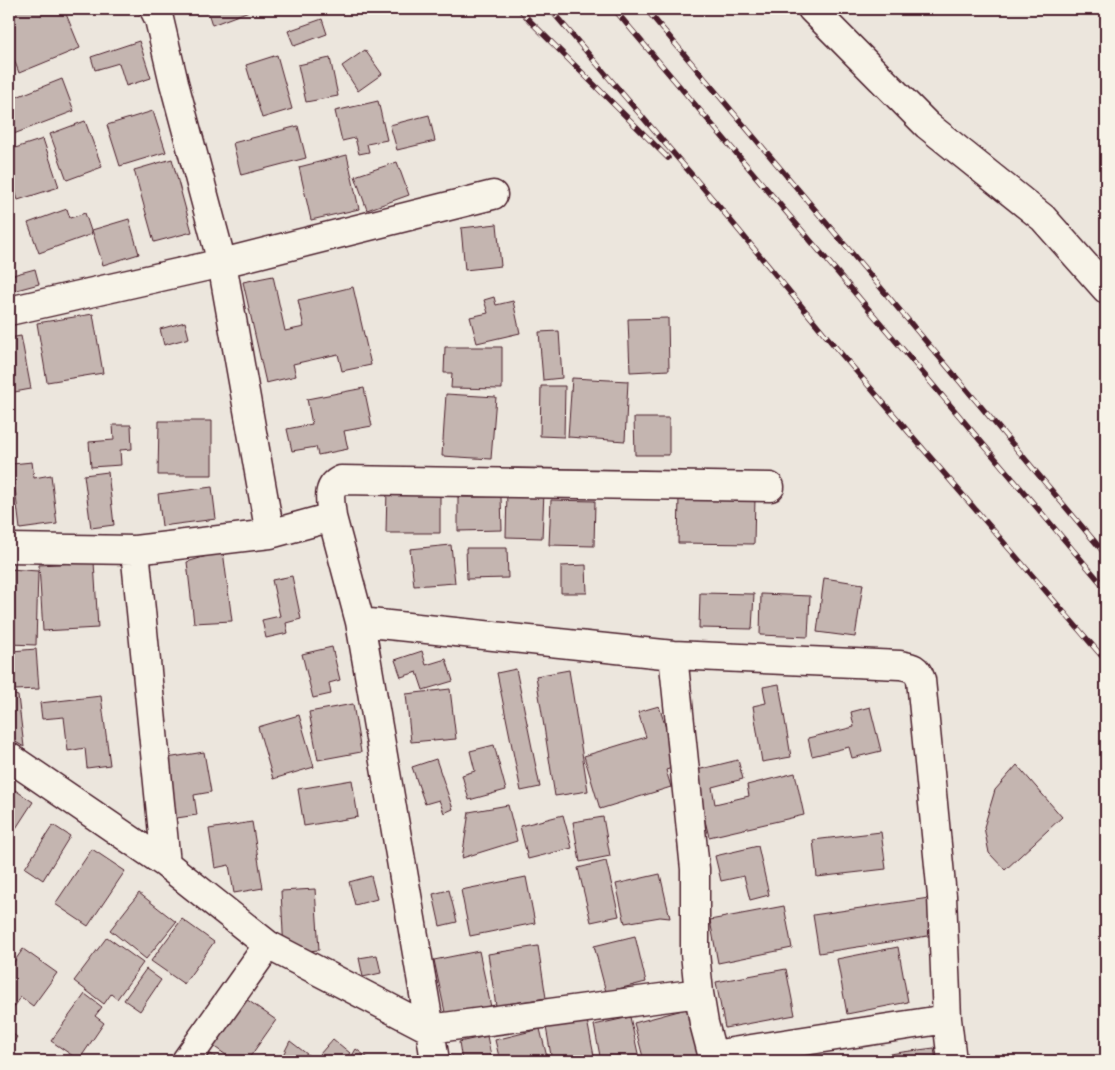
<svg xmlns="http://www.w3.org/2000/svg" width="1115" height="1070" font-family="'Indie Flower',sans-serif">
<rect width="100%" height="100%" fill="#ece6dd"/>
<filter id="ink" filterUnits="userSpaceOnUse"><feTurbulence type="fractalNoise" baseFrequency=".02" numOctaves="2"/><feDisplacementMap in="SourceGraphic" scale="10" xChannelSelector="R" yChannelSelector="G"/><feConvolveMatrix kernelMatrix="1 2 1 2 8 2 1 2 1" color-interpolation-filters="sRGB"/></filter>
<g filter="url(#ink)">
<path fill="#c4b5b0" stroke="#4a1f2b" d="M 20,9 L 64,9 L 80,48 L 19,73 L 9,46 L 9,13 Z
M 207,9 L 248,9 L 249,11 L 212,25 Z
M 322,19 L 327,34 L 294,46 L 288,31 Z
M 139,41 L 151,78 L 126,86 L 119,63 L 95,70 L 91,57 Z
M 365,50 L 382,74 L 358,91 L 342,66 Z
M 277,55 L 292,109 L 262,118 L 246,65 Z
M 330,58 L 338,96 L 306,102 L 298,65 Z
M 62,79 L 74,111 L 11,135 L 9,130 L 9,100 Z
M 378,101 L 387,140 L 367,144 L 369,152 L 359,154 L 355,138 L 342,141 L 335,111 Z
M 153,111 L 166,152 L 120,166 L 107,125 Z
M 429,115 L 435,141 L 397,150 L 390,125 Z
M 85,121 L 102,167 L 67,180 L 50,134 Z
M 298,126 L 306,158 L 241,175 L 233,143 Z
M 43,139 L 59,187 L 18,200 L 9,172 L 9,150 Z
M 347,155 L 359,209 L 311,220 L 299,167 Z
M 172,159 L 192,232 L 154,242 L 134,170 Z
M 397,162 L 409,195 L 367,210 L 355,176 Z
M 67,209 L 70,218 L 85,213 L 92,234 L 39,253 L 28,223 Z
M 129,219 L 139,254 L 103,265 L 92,230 Z
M 497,224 L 501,266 L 465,270 L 461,228 Z
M 35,269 L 39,284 L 9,292 L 9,276 Z
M 273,276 L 285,331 L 304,327 L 298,300 L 353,287 L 371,365 L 342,371 L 338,354 L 293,364 L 296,376 L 266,383 L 243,282 Z
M 494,297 L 496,305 L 513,301 L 520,333 L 477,343 L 470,317 L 488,313 L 484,300 Z
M 93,314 L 103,373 L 47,382 L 37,323 Z
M 668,318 L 669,370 L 630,372 L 628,319 Z
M 185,322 L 189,338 L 164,345 L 160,329 Z
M 559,331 L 562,378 L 543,380 L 539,332 Z
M 21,336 L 31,389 L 9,393 L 9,338 Z
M 445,347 L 502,347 L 502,389 L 451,388 L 452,373 L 444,373 Z
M 572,378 L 628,381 L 625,441 L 568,437 Z
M 541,386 L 565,386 L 564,437 L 540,436 Z
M 364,388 L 372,426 L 344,431 L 348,449 L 318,455 L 316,447 L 292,451 L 287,429 L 312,424 L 307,399 Z
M 446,394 L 496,397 L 491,459 L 442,456 Z
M 634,418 L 669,418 L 669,455 L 635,455 Z
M 159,421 L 212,421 L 212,475 L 158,475 Z
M 113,425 L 131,425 L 132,449 L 120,450 L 121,465 L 91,467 L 89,442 L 114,440 Z
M 32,462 L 34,478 L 51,475 L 57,524 L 20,529 L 12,464 Z
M 108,472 L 114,525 L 91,528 L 84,475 Z
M 212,487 L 216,519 L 162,526 L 158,494 Z
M 387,488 L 440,488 L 440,533 L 386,533 Z
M 507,490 L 544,492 L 542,538 L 506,537 Z
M 679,496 L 755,497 L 754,544 L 678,543 Z
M 458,497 L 501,497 L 502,530 L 458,531 Z
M 551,500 L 595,501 L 594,546 L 549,545 Z
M 451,545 L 455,583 L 414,586 L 410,549 Z
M 466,548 L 507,548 L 508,578 L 467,579 Z
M 223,551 L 232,621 L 194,623 L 187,562 Z
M 94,562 L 98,628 L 43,631 L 39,565 Z
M 586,565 L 587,593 L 561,593 L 561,566 Z
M 9,569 L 38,571 L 36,645 L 9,644 Z
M 292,576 L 301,619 L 286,623 L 288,633 L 266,638 L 262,620 L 280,616 L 272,580 Z
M 824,578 L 863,584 L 855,637 L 817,632 Z
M 700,593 L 754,594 L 752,629 L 699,628 Z
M 761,594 L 810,596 L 808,637 L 760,635 Z
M 332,647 L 340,680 L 329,683 L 331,694 L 313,698 L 302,654 Z
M 36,649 L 39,689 L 15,690 L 12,651 Z
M 422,651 L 426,665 L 446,659 L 453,681 L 423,690 L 417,672 L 401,677 L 395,660 Z
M 516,669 L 540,787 L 521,791 L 497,673 Z
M 569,670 L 588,791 L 555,796 L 536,676 Z
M 779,684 L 791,757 L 762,762 L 753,706 L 766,703 L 763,687 Z
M 450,689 L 456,739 L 433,741 L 434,740 L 411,742 L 406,694 Z
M 9,693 L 18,696 L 24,747 L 9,738 Z
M 101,696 L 110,765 L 87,768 L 85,748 L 68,751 L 64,717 L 42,719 L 40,703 Z
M 353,704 L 361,752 L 318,760 L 309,712 Z
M 659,706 L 678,766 L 666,770 L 671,787 L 600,809 L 584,756 L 646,737 L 638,712 Z
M 870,707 L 881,751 L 852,758 L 849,747 L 812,756 L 808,738 L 854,727 L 851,712 Z
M 299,715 L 314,767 L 273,779 L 258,727 Z
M 494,745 L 506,790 L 469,800 L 462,775 L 475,771 L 470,751 Z
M 204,752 L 211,792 L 194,795 L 197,815 L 170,819 L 161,759 Z
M 436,759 L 453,809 L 444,813 L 439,800 L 425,804 L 412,767 Z
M 738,760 L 743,779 L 712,787 L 715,804 L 749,796 L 747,785 L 795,773 L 804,815 L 709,837 L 693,771 Z
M 1017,765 L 1062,817 L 1005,870 L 989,853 L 984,827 L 995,790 Z
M 352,780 L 358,817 L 304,826 L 298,789 Z
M 9,786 L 33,802 L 9,839 Z
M 508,805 L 517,841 L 462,858 L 469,812 Z
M 563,815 L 572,848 L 528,859 L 520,826 Z
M 603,817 L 610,856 L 580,862 L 573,822 Z
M 252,822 L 263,888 L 234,893 L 229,865 L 215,868 L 209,829 Z
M 53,825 L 70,836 L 43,880 L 25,868 Z
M 881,832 L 886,869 L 817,877 L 813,840 Z
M 758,846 L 769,895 L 750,900 L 744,876 L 721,881 L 715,856 Z
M 92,849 L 125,871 L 88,926 L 55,904 Z
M 606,861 L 619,916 L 591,922 L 578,868 Z
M 660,874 L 670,918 L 660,917 L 625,923 L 616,884 Z
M 371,876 L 377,899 L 355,905 L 349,882 Z
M 526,877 L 535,923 L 470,936 L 461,890 Z
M 315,889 L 319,950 L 284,953 L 281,891 Z
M 449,890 L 457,922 L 440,926 L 433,894 Z
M 139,893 L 176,922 L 146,959 L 110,930 Z
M 929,898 L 934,935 L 819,953 L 813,915 Z
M 784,906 L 792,948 L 718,963 L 710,920 Z
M 182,919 L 214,942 L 184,984 L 151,961 Z
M 635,936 L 646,982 L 606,992 L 594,946 Z
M 107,937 L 143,963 L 117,999 L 111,994 L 104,1004 L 74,981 Z
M 538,946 L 546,998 L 496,1006 L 488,954 Z
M 898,947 L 908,1002 L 847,1014 L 837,959 Z
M 23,949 L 57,973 L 33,1006 L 21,997 L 10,1013 L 9,1012 L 9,969 Z
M 479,951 L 491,1007 L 446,1017 L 434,960 Z
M 377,955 L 381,973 L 363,977 L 359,958 Z
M 146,969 L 161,980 L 140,1011 L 124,1000 Z
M 786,969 L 795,1015 L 725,1028 L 716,982 Z
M 85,994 L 102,1007 L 95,1016 L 104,1023 L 79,1060 L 51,1041 Z
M 246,999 L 276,1020 L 247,1061 L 235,1061 L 213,1046 Z
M 690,1008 L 703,1055 L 679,1061 L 644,1061 L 634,1023 Z
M 630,1017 L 639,1058 L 622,1061 L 601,1061 L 594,1025 Z
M 587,1020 L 595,1061 L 552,1061 L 546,1027 Z
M 540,1029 L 548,1061 L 500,1061 L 495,1040 Z
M 9,1031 L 17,1037 L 9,1048 Z
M 487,1036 L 492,1061 L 462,1061 L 459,1042 Z
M 333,1039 L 350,1053 L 343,1061 L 329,1061 L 320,1054 Z
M 290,1041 L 316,1061 L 280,1061 Z
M 934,1048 L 936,1061 L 845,1061 L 903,1052 Z
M 356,1049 L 372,1061 L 349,1061 Z
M 206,1051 L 221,1061 L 200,1061 Z"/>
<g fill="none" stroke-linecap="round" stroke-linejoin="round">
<defs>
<path id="street" d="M 154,9 L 159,19 L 174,83 L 222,263 L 270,534 L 332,517 L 360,622 L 430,1029 L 435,1061
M 812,9 L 927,125 L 1043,218 L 1106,289
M 9,311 L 222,263 L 493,195
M 332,517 C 331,503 325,487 341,480 L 770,487
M 9,548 L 135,550 L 270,534
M 135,550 L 166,864
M 360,622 L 673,655 L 900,665 C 912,667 917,668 921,680 L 942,896 L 947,1019 L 952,1061
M 673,655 L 695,869 L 695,953 L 699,993 L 704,1023 L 714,1061
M 9,757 L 166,864 L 268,945 L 430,1029 L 699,993
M 713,1055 L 947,1019
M 186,1061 L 268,945"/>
</defs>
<use href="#street" stroke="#4a1f2b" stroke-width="31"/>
<use href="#street" stroke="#f7f3e8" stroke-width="28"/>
<defs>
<path id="rail" d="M 520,9 L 529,20 L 668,158
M 550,9 L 722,210 L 837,349 L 1106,661
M 614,9 L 1106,589
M 646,9 L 1106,555"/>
</defs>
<use href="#rail" stroke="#4a1f2b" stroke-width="5.5"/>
<use href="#rail" stroke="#f7f3e8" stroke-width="4" stroke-dasharray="11" stroke-linecap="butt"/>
</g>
</g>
<rect width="1115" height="1070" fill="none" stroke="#f7f3e8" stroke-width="30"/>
<rect x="15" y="15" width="1085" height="1040" fill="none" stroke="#4a1f2b" stroke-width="2" filter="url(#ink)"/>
</svg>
